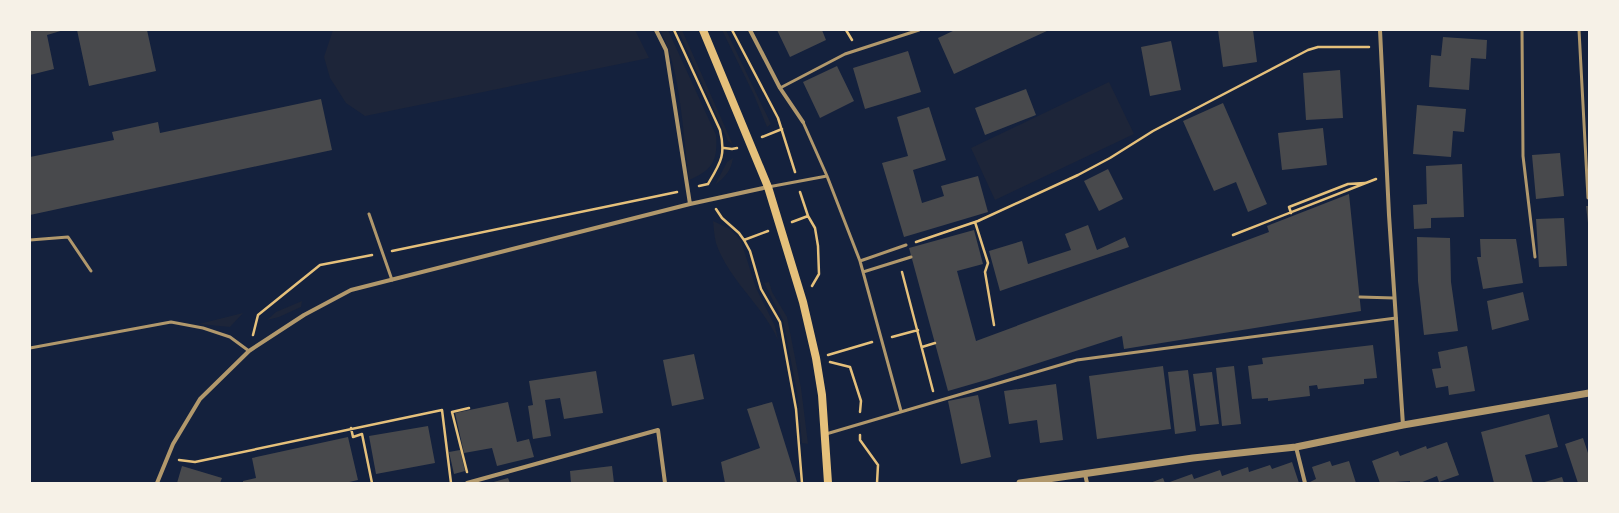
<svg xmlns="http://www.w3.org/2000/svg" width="1619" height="513" font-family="'DM Sans',sans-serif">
<rect width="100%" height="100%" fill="#14213d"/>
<path fill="#1d2539" d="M 333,30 L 635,30 L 649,58 L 365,116 L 346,103 L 330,78 L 324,57 Z
M 660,30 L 668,30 L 716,135 C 718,160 713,170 689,180 C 683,135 681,69 660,30 Z
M 678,30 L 682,30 L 733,145 L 728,141 Z
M 722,30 L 726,30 L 771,124 L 767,127 L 754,95 Z
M 1109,82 L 1134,134 L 995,200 L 971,148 Z
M 733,158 C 731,171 725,177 715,185 L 727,162 Z
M 713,221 L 730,229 L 741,241 L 756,288 L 775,326 L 778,340 C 762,304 729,281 716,243 C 714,236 714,228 713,221 Z
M 769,282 L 772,292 L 787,317 L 801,388 L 808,444 L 802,443 L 797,392 L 783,320 L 764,283 Z
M 302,301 L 301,307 L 279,317 L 267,320 L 276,312 Z
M 243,313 L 230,327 L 199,324 Z"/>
<path fill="#48494c" d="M 30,30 L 64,30 L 47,35 L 54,69 L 30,75 Z
M 77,30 L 147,30 L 156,71 L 89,86 Z
M 777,30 L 822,30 L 826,40 L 790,57 Z
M 955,30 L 1049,30 L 954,74 L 938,38 Z
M 1218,30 L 1253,30 L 1257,62 L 1223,67 Z
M 1443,37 L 1487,40 L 1486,59 L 1471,58 L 1469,90 L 1429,87 L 1431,55 L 1441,56 Z
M 1171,41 L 1181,90 L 1150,96 L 1141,47 Z
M 908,51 L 921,92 L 865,109 L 853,68 Z
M 837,66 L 854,101 L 820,118 L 803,82 Z
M 1340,70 L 1343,118 L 1306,120 L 1303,73 Z
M 1026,89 L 1036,115 L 985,135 L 975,108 Z
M 321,99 L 332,150 L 30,215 L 30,157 L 114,140 L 112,132 L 158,122 L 160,133 Z
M 1223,103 L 1267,204 L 1248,212 L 1236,182 L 1214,191 L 1183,121 Z
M 1417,105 L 1466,109 L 1464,132 L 1453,131 L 1451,157 L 1413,154 Z
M 929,107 L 946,160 L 913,170 L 922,203 L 944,196 L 941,186 L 978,176 L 988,212 L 904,237 L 882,163 L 908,156 L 897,117 Z
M 1323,128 L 1327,165 L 1282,170 L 1278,133 Z
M 1560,153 L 1564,196 L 1536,199 L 1532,155 Z
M 1462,164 L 1464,217 L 1431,218 L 1431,228 L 1414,229 L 1413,205 L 1427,204 L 1426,166 Z
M 1108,169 L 1123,199 L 1099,211 L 1084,181 Z
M 1349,194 L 1361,311 L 1124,349 L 1122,336 L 986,380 L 948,391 L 909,248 L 974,230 L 983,264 L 957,271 L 976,341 L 1269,232 L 1267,226 Z
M 1586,206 L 1589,206 L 1589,223 L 1588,223 Z
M 1564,218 L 1567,266 L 1539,267 L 1536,219 Z
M 1088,225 L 1097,250 L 1125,237 L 1129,247 L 1000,291 L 989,251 L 1022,241 L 1028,264 L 1071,250 L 1065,234 Z
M 1417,237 L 1450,238 L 1451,282 L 1458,331 L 1424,335 L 1418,281 Z
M 1480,239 L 1516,239 L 1523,283 L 1483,289 L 1477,257 L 1481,257 Z
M 1523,292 L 1529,320 L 1492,330 L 1487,301 Z
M 1373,345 L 1377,378 L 1364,379 L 1364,384 L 1318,389 L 1317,385 L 1309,386 L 1310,396 L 1268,401 L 1268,398 L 1252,399 L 1248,366 L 1263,364 L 1262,358 Z
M 1467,346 L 1475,391 L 1449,395 L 1448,386 L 1436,388 L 1432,369 L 1441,368 L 1438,352 Z
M 694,354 L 704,399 L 672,406 L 663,360 Z
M 1163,366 L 1171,429 L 1097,439 L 1089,376 Z
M 1234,366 L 1241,424 L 1222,426 L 1216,368 Z
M 1188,370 L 1196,431 L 1175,434 L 1168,372 Z
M 596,371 L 603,413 L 564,419 L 560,398 L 545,400 L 551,436 L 533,439 L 528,406 L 533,405 L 529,381 Z
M 1212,372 L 1219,424 L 1200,426 L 1193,374 Z
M 1056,384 L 1063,440 L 1040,443 L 1037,420 L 1009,424 L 1004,391 Z
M 978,395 L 991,457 L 961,464 L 948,401 Z
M 508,402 L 517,442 L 529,439 L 534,457 L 497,466 L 492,448 L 464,453 L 455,413 Z
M 772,402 L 797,482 L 725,483 L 721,462 L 760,448 L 747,409 Z
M 1549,414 L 1558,447 L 1525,455 L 1533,483 L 1494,483 L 1481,432 Z
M 428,426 L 435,463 L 376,474 L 369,436 Z
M 348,437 L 358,480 L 345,483 L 243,483 L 243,481 L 256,478 L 252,458 Z
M 1583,438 L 1589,456 L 1589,483 L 1578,483 L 1565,444 Z
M 1447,442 L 1459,475 L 1439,482 L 1437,476 L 1420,483 L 1410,483 L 1410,481 L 1380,483 L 1372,461 L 1398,451 L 1400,456 L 1426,446 L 1427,449 Z
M 460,450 L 465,471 L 454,474 L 449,452 Z
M 1330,461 L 1332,466 L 1349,461 L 1356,483 L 1308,483 L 1316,479 L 1312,467 Z
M 1292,462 L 1299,483 L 1167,483 L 1192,474 L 1194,479 L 1220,470 L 1222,476 L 1248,467 L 1249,472 L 1270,465 L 1272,469 Z
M 182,466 L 222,478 L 220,483 L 177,483 Z
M 612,466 L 614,483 L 571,483 L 570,471 Z
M 1562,477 L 1564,483 L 1541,483 Z
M 508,478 L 510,483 L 490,483 Z
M 1163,478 L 1165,483 L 1150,483 Z"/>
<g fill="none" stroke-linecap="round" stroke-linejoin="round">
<path stroke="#e5c07b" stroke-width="2.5" d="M 674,30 L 720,130 C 726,155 721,162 708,184 L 699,186
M 732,30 L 778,118 L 795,172
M 846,30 L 852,40
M 762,137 L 782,129
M 724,148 L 732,149 L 737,148
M 800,192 L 808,216 L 815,228 L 818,246 L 819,274 L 812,286
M 716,209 L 722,218 L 739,233 L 744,240 L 750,251 L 761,289 L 780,322 L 796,409 L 802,483
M 1291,213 L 1289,207 L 1348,184 L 1365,183
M 792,222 L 808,216
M 975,222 L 988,263 L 985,272 L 994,325
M 1233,235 L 1376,179
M 744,240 L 768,231
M 916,242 L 978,221 L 1078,175 L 1110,158 L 1153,131 L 1308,50 L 1318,47 L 1369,47
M 392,251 L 677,192
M 902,272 L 933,391
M 253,335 L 258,315 L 320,265 L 372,255
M 892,337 L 918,330
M 922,347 L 935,343
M 828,355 L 872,342
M 830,362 L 850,367 L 861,401 L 860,412
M 351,428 L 353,437 L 362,434 L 372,483
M 860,435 L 860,440 L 878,465 L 877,483
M 179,460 L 195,462 L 442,410 L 451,483
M 467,472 L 452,412 L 469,408"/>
<path stroke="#b1986c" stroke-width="3" d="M 1522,30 L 1523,156 L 1535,257
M 1579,30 L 1588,198
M 780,88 L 845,54 L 919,30
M 803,122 L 827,176 L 860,261 L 901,411
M 768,187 L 827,176
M 369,214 L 392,280
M 30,240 L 68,237 L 91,271
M 860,261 L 906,245
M 863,272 L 911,257
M 1360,297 L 1394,298
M 30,348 L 171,322 L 203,328 L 230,337 L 249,351
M 826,434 L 1077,360 L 1396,318"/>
<path stroke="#b1986c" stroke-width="4" d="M 656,30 L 666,50 L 690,204
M 750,30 L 780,88 L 803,122
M 1380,30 L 1389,215 L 1403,425
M 1296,447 L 1305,483
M 1085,474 L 1087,483
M 157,483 L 173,444 L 200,399 L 249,351 L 304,315 L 351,290 L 690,204 L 768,187
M 467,483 L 658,430 L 665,483"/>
<path stroke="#b1986c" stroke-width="7" d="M 1020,483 L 1193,458 L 1296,447 L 1403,425 L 1589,393"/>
<path stroke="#e5c07b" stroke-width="8" d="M 703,30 L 768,187 L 803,302 L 816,358 L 822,395 L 828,483"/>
</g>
<rect width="1619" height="513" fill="none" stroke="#f6f1e7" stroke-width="62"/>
</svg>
